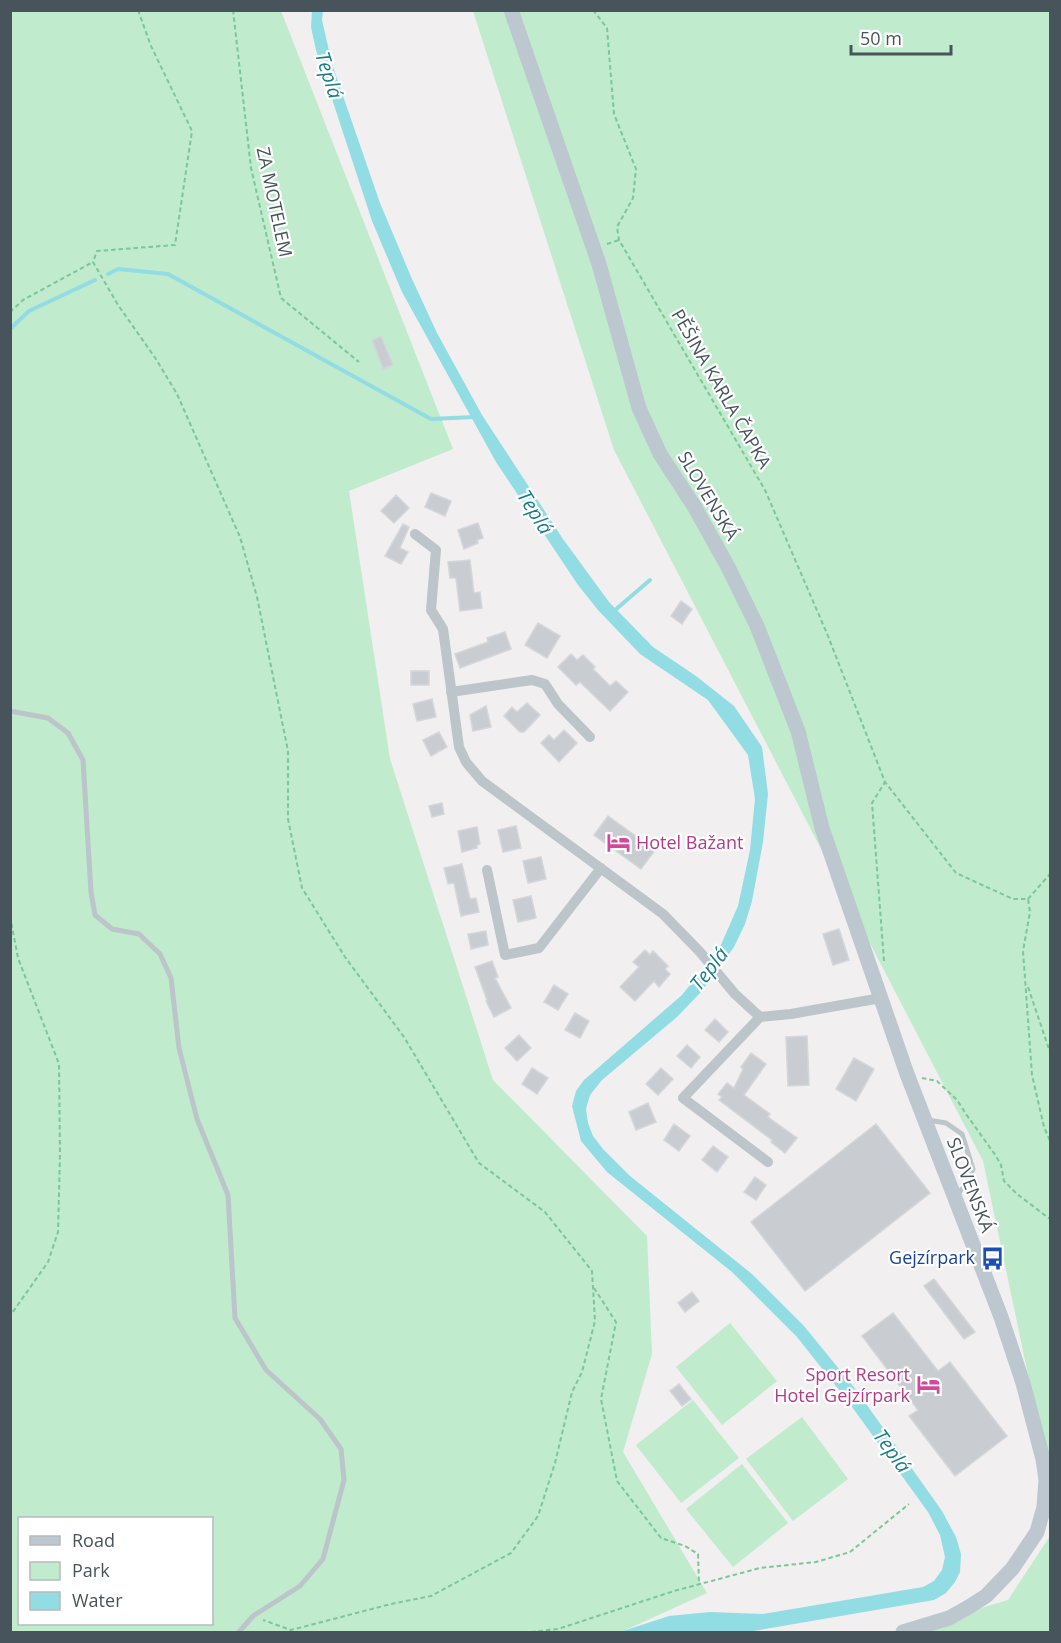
<svg xmlns="http://www.w3.org/2000/svg" width="1061" height="1643" font-family="'Open Sans',sans-serif">
<rect width="100%" height="100%" fill="#f1efef"/>
<path fill="#c1ebcd" fill-rule="evenodd" d="M 11,11 L 281,11 L 453,449 L 349,491 L 390,759 L 493,1080 L 647,1236 L 652,1354 L 623,1452 L 707,1593 L 621,1632 L 11,1632 ZM 20,1518 L 212,1518 L 212,1624 L 20,1624 Z
M 473,11 L 1050,11 L 1050,1479 L 983,1161 L 614,450 Z
M 730,1323 L 777,1381 L 722,1425 L 676,1367 Z
M 693,1400 L 739,1458 L 681,1503 L 636,1445 Z
M 802,1417 L 848,1479 L 793,1521 L 746,1459 Z
M 742,1464 L 788,1523 L 733,1567 L 686,1509 Z
M 1050,1536 L 1050,1632 L 900,1632 L 1008,1600 Z"/>
<path fill="#92dce4" d="M 312,11 L 323,11 L 322,20 L 332,64 L 380,203 L 412,279 L 437,333 L 482,415 L 563,539 L 609,602 L 653,647 L 696,676 L 734,706 L 762,747 L 768,794 L 763,842 L 752,901 L 745,924 L 734,947 L 700,993 L 677,1017 L 602,1080 L 590,1095 L 586,1109 L 588,1123 L 593,1136 L 603,1149 L 630,1176 L 752,1274 L 804,1326 L 857,1391 L 942,1511 L 956,1537 L 961,1554 L 960,1572 L 955,1582 L 946,1593 L 934,1600 L 748,1632 L 620,1632 L 669,1616 L 710,1612 L 763,1614 L 923,1587 L 934,1581 L 942,1570 L 945,1557 L 940,1535 L 928,1512 L 847,1400 L 797,1337 L 732,1272 L 607,1172 L 581,1141 L 572,1106 L 576,1091 L 584,1080 L 682,995 L 720,947 L 738,906 L 750,850 L 755,799 L 748,755 L 708,700 L 640,654 L 598,610 L 578,585 L 496,462 L 402,292 L 372,221 L 316,50 L 311,27 Z"/>
<g fill="none" stroke-linecap="round" stroke-linejoin="round">
<path stroke="#92dce4" stroke-width="4" d="M 108,274 L 118,269 L 168,274 L 431,419 L 474,417
M 10,329 L 29,311 L 95,280
M 614,611 L 650,580"/>
</g>
<path fill="#c9cdd1" stroke="#d3d6da" stroke-width="1.5" d="M 381,336 L 393,365 L 383,369 L 372,340 Z
M 431,493 L 451,501 L 445,516 L 425,507 Z
M 396,495 L 409,508 L 394,523 L 381,511 Z
M 478,523 L 483,538 L 477,540 L 478,543 L 464,549 L 458,530 Z
M 403,524 L 409,527 L 400,548 L 408,552 L 401,564 L 385,556 Z
M 470,560 L 474,593 L 480,592 L 482,608 L 460,611 L 456,578 L 450,578 L 448,562 Z
M 681,601 L 692,609 L 682,624 L 671,616 Z
M 538,623 L 560,636 L 547,658 L 525,645 Z
M 505,632 L 511,649 L 460,668 L 455,654 L 488,642 L 487,638 Z
M 571,654 L 577,660 L 583,655 L 595,667 L 593,669 L 610,686 L 616,681 L 628,692 L 610,711 L 580,682 L 576,685 L 558,667 Z
M 411,671 L 429,671 L 429,685 L 411,685 Z
M 432,699 L 436,717 L 417,721 L 413,704 Z
M 527,703 L 540,715 L 524,732 L 520,732 L 504,716 L 512,707 L 517,712 Z
M 486,706 L 491,727 L 473,731 L 470,715 Z
M 564,730 L 577,743 L 559,762 L 541,743 L 549,735 L 554,740 Z
M 439,732 L 447,747 L 431,756 L 423,740 Z
M 442,803 L 444,814 L 432,817 L 429,806 Z
M 608,816 L 655,850 L 641,869 L 594,835 Z
M 516,826 L 521,848 L 503,852 L 498,830 Z
M 477,827 L 480,844 L 477,845 L 477,848 L 462,852 L 458,831 Z
M 541,857 L 546,879 L 528,883 L 523,861 Z
M 462,864 L 470,899 L 476,898 L 479,912 L 461,916 L 454,883 L 448,884 L 444,868 Z
M 531,896 L 536,918 L 518,922 L 513,900 Z
M 839,929 L 849,960 L 833,965 L 823,934 Z
M 486,931 L 488,945 L 471,949 L 468,934 Z
M 645,950 L 650,955 L 653,951 L 668,966 L 665,969 L 670,974 L 659,987 L 654,981 L 635,1001 L 620,987 L 639,967 L 633,962 Z
M 492,961 L 498,977 L 495,978 L 511,1008 L 494,1017 L 486,1001 L 487,1000 L 475,967 Z
M 554,985 L 568,994 L 558,1010 L 544,1002 Z
M 575,1013 L 589,1021 L 580,1038 L 565,1030 Z
M 715,1019 L 728,1032 L 719,1042 L 705,1030 Z
M 519,1035 L 531,1048 L 517,1061 L 505,1048 Z
M 807,1036 L 809,1085 L 788,1086 L 786,1037 Z
M 687,1045 L 700,1057 L 691,1068 L 677,1056 Z
M 751,1053 L 766,1064 L 744,1095 L 770,1114 L 768,1117 L 797,1138 L 785,1153 L 771,1142 L 772,1140 L 719,1100 L 722,1097 L 718,1094 L 727,1083 L 734,1088 L 743,1069 L 741,1067 Z
M 854,1058 L 874,1069 L 856,1101 L 836,1089 Z
M 532,1068 L 548,1078 L 537,1094 L 522,1084 Z
M 661,1068 L 673,1079 L 658,1095 L 646,1084 Z
M 648,1103 L 656,1122 L 636,1130 L 629,1112 Z
M 674,1124 L 690,1136 L 679,1151 L 664,1140 Z
M 876,1124 L 930,1193 L 805,1291 L 751,1222 Z
M 713,1146 L 728,1157 L 717,1172 L 702,1160 Z
M 755,1177 L 766,1185 L 756,1200 L 744,1192 Z
M 934,1279 L 975,1332 L 964,1339 L 924,1286 Z
M 692,1292 L 699,1301 L 685,1312 L 678,1303 Z
M 893,1313 L 938,1371 L 950,1362 L 1007,1436 L 955,1476 L 909,1416 L 918,1410 L 862,1336 Z
M 679,1384 L 691,1399 L 682,1406 L 670,1391 Z"/>
<g fill="none" stroke-linecap="round" stroke-linejoin="round">
<path stroke="#7cc699" stroke-width="2" stroke-dasharray="4.5 3" stroke-linecap="butt" d="M 138,10 L 151,46 L 192,131 L 175,245 L 97,251 L 93,262 L 118,305 L 156,359 L 177,394 L 240,537 L 257,597 L 288,751 L 288,819 L 302,888 L 345,957 L 404,1037 L 479,1163 L 545,1212 L 592,1271 L 595,1321 L 582,1372 L 572,1392 L 555,1463 L 538,1516 L 511,1553 L 431,1596 L 391,1604 L 291,1630 L 263,1620
M 233,10 L 251,168 L 281,298 L 359,362
M 593,10 L 607,28 L 614,114 L 636,169 L 633,198 L 617,227 L 619,240 L 765,490 L 828,636 L 885,782 L 956,873 L 1013,899 L 1028,899 L 1030,912 L 1023,951 L 1032,1075 L 1044,1127 L 1050,1141
M 607,244 L 619,240
M 10,312 L 23,300 L 93,262
M 1028,899 L 1050,874
M 10,916 L 18,958 L 59,1064 L 60,1154 L 58,1232 L 48,1262 L 10,1316
M 884,961 L 872,803 L 885,782
M 1028,987 L 1050,1052
M 922,1078 L 937,1081 L 957,1100 L 966,1114 L 996,1156 L 1001,1165 L 1004,1181 L 1017,1194 L 1050,1219
M 594,1288 L 616,1322 L 601,1399 L 617,1481 L 661,1538 L 685,1546 L 698,1554 L 699,1584
M 531,1632 L 558,1629 L 674,1591 L 760,1568 L 816,1562 L 850,1552 L 909,1504"/>
<path stroke="#bbc5ca" stroke-width="5" d="M 10,711 L 48,718 L 68,733 L 83,760 L 91,892 L 95,915 L 112,929 L 139,934 L 160,954 L 171,978 L 179,1048 L 197,1119 L 228,1195 L 235,1318 L 266,1370 L 320,1419 L 341,1449 L 344,1480 L 323,1559 L 300,1586 L 253,1616 L 239,1632
M 928,1120 L 946,1123 L 962,1134 L 973,1169 L 967,1183 L 957,1195"/>
<path stroke="#bbc5ca" stroke-width="10" d="M 415,534 L 436,550 L 431,610 L 443,629 L 459,747 L 466,762 L 482,781 L 663,914 L 700,952 L 735,994 L 760,1017 L 791,1014 L 881,998
M 451,692 L 532,680 L 545,684 L 558,704 L 590,737
M 487,870 L 505,955 L 539,948 L 601,868
M 760,1017 L 683,1098 L 768,1162"/>
<path stroke="#bcc7cf" stroke-width="15" d="M 511,10 L 599,264 L 639,408 L 660,454 L 694,506 L 727,565 L 757,626 L 798,731 L 822,828 L 907,1074 L 1001,1317 L 1023,1383 L 1043,1459 L 1046,1480 L 1044,1507 L 1037,1532 L 1012,1569 L 986,1596 L 967,1608 L 949,1618 L 903,1632"/>
</g>
<defs>
<symbol id="hotel-bare" viewBox="-9 -9 18 18"><path d="M-6-4.5h1.5V1H6V5H4.5V3h-9V5H-6ZM-4 0a1.8 1.8 0 1 1 3.6 0ZM.5 0V-2.5h3Q6-2.5 6 0Z" fill="#d1479c" stroke="#fff" stroke-width="2.5" paint-order="stroke"/></symbol>
<symbol id="bus-bare" viewBox="-9 -9 18 18"><path d="M-5-6H5V4H4V6H2V4H-2V6H-4V4H-5ZM-3.5-4V0h7V-4ZM-3.5 1.2v1.5H-2V1.2ZM2 1.2v1.5H3.5V1.2Z" fill="#1a4fb4" stroke="#fff" stroke-width="2.5" paint-order="stroke"/></symbol>
</defs>
<g fill-rule="evenodd">
<use href="#hotel-bare" x="602" y="826" width="33" height="33"/>
<use href="#bus-bare" x="976" y="1242" width="33" height="33"/>
<use href="#hotel-bare" x="912" y="1368" width="33" height="33"/>
</g>
<g text-anchor="middle" stroke-width="4.5" stroke-linejoin="round" paint-order="stroke">
<g font-size="18" fill="#48545b" stroke="#fff">
<text transform="translate(274 202) rotate(78)" y="6">ZA MOTELEM</text>
<text transform="translate(721 389) rotate(60)" y="6">PĚŠINA KARLA ČAPKA</text>
<text transform="translate(708 496) rotate(59)" y="6">SLOVENSKÁ</text>
<text transform="translate(970 1185) rotate(69)" y="6">SLOVENSKÁ</text>
</g>
<g font-size="18" fill="#b23c85" stroke="#fff" text-anchor="start">
<text x="636" y="849">Hotel Bažant</text>
<text x="910" y="1381" text-anchor="end">Sport Resort<tspan x="910" dy="21">Hotel Gejzírpark</tspan></text>
</g>
<g font-size="18" fill="#164399" stroke="#fff" text-anchor="end">
<text x="975" y="1264">Gejzírpark</text>
</g>
<g font-size="20" font-style="italic" fill="#177d89" stroke="#fff">
<text transform="translate(329 75) rotate(72)" y="7">Teplá</text>
<text transform="translate(535 512) rotate(58)" y="7">Teplá</text>
<text transform="translate(709 969) rotate(-52)" y="7">Teplá</text>
<text transform="translate(892 1451) rotate(54)" y="7">Teplá</text>
</g>
</g>
<rect width="1061" height="1643" fill="none" stroke="#48545b" stroke-width="24"/>
<rect x="18" y="1517" width="195" height="108" fill="#ffffff" stroke="#b6bbbd" stroke-width="1.5"/>
<rect x="30" y="1536" width="30" height="9" fill="#bcc7cf" stroke="#b6bbbd" stroke-width="1.5"/>
<text x="72" y="1547" font-size="18" fill="#48545b">Road</text>
<rect x="30" y="1562" width="30" height="18" fill="#c1ebcd" stroke="#b6bbbd" stroke-width="1.5"/>
<text x="72" y="1577" font-size="18" fill="#48545b">Park</text>
<rect x="30" y="1592" width="30" height="18" fill="#92dce4" stroke="#b6bbbd" stroke-width="1.5"/>
<text x="72" y="1607" font-size="18" fill="#48545b">Water</text>
<path d="M851 45v9h100v-9" fill="none" stroke="#48545b" stroke-width="3"/>
<text x="860" y="45" font-size="18" fill="#48545b" stroke="#ffffff" stroke-width="4.5" paint-order="stroke">50 m</text>
</svg>
